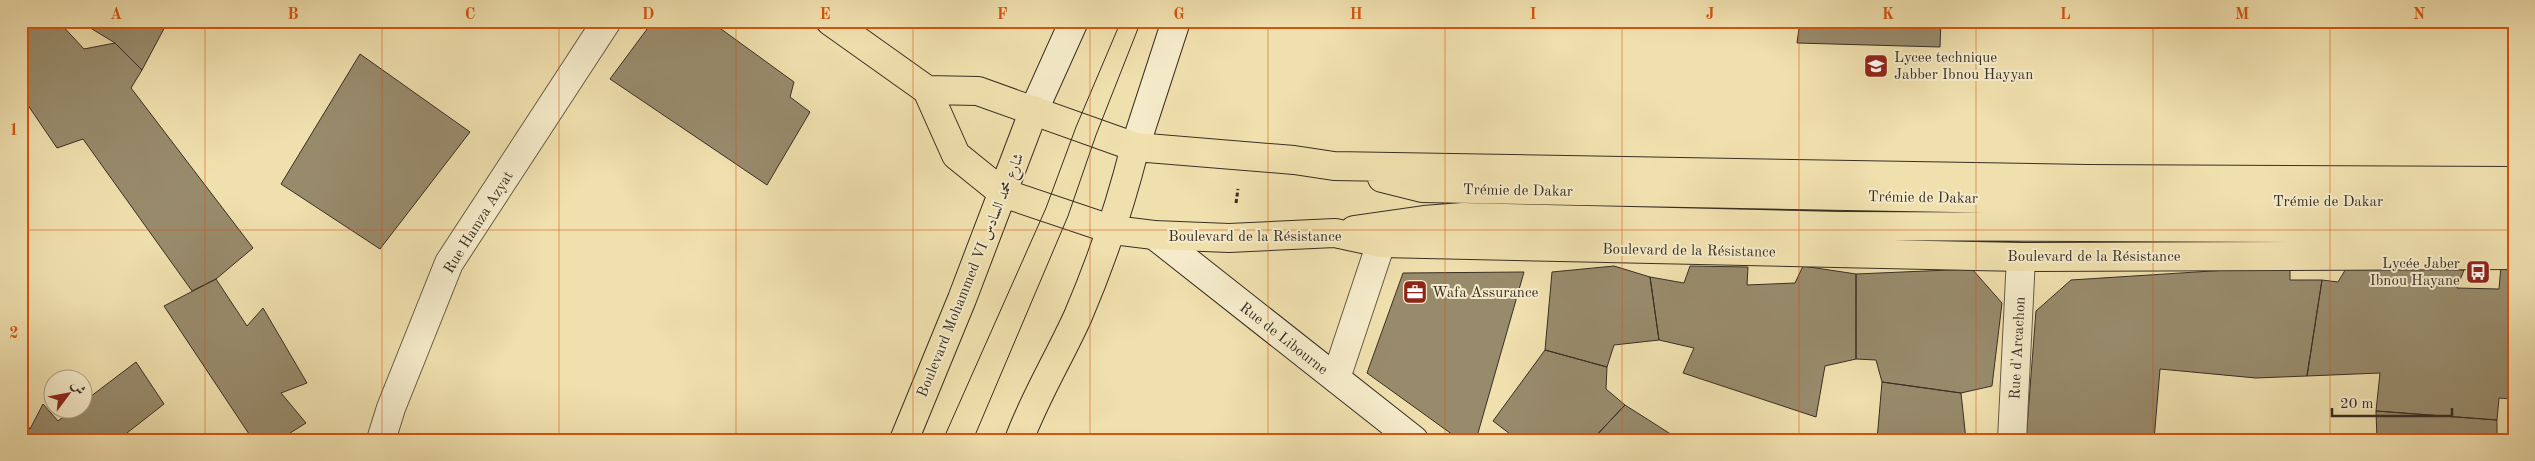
<svg xmlns="http://www.w3.org/2000/svg" width="2535" height="461" font-family="'Old Standard TT',Amiri,serif">
<rect width="100%" height="100%" fill="#f0e0ae"/>
<filter id="stains"><feTurbulence type="fractalNoise" baseFrequency=".004" numOctaves="4"/><feColorMatrix values="0 0 0 0 .2 0 0 0 0 .09 0 0 0 0 .02 0 0 0 .5 -.17"/></filter>
<radialGradient id="worn" r=".72"><stop offset=".6" stop-color="#630" stop-opacity="0"/><stop offset="1" stop-color="#630" stop-opacity=".3"/></radialGradient>
<path fill="#988b6c" stroke="#382f24" d="M 21,21 L 58,21 L 84,49 L 115,43 L 142,70 L 131,88 L 253,248 L 216,279 L 192,291 L 83,139 L 57,148 L 21,95 Z
M 79,21 L 168,21 L 142,70 L 115,43 Z
M 653,21 L 681,21 L 685,24 L 686,21 L 710,21 L 794,82 L 790,97 L 810,112 L 767,185 L 610,79 Z
M 1800,21 L 1941,21 L 1940,47 L 1797,43 Z
M 360,54 L 470,132 L 380,249 L 281,184 Z
M 1614,266 L 1650,277 L 1659,340 L 1614,345 L 1607,367 L 1545,350 L 1552,272 Z
M 1690,266 L 1748,267 L 1747,285 L 1795,283 L 1803,266 L 1856,274 L 1856,359 L 1825,366 L 1816,417 L 1683,373 L 1694,348 L 1659,340 L 1650,277 L 1684,283 Z
M 2290,266 L 2290,280 L 2322,280 L 2307,376 L 2256,378 L 2160,369 L 2154,440 L 2026,440 L 2036,311 L 2071,280 Z
M 2501,266 L 2514,267 L 2514,367 L 2511,367 L 2511,399 L 2499,398 L 2497,420 L 2376,411 L 2380,373 L 2307,376 L 2322,280 L 2338,282 L 2347,267 L 2464,270 L 2457,288 L 2499,289 Z
M 1972,269 L 2002,303 L 1992,386 L 1961,393 L 1882,382 L 1876,360 L 1856,359 L 1856,274 Z
M 1524,272 L 1476,440 L 1460,440 L 1367,373 L 1403,273 Z
M 216,279 L 247,326 L 263,308 L 307,383 L 281,393 L 306,423 L 279,440 L 253,440 L 164,306 Z
M 1545,350 L 1607,367 L 1606,389 L 1625,405 L 1592,440 L 1518,440 L 1493,421 Z
M 136,362 L 164,404 L 118,440 L 21,440 L 21,416 L 30,429 L 43,404 L 58,421 L 75,408 L 82,408 L 82,403 Z
M 1882,382 L 1961,393 L 1966,440 L 1877,440 Z
M 1625,405 L 1680,440 L 1592,440 Z
M 2376,411 L 2497,420 L 2497,440 L 2377,440 Z"/>
<g fill="none" stroke-linecap="round" stroke-linejoin="round">
<defs>
<path id="minor" d="M 1336,378 L 1381,243
M 381,440 L 391,408 L 449,263 L 607,21
M 2012,440 L 2021,257"/>
<path id="secondary" d="M 1034,110 L 1074,21
M 1135,147 L 1176,21
M 1154,235 L 1414,440"/>
<path id="primary" d="M 830,21 L 927,90 L 956,155 L 1003,193 L 1113,230 L 1154,235 L 1229,238 L 1335,233 L 1381,243 L 2021,257 L 2514,255
M 927,90 L 978,91 L 1135,147 L 1294,160 L 1334,166 L 2087,179 L 2514,181
M 1382,178 L 1422,188 L 2009,199 L 2514,202
M 1354,230 L 1424,220 L 1463,217 L 1840,226 L 2514,229
M 904,440 L 962,299 L 1034,110
M 1019,440 C 1035,397 1059,358 1078,316 C 1102,260 1120,207 1135,147"/>
</defs>
<use href="#minor" stroke="#665b46" stroke-width="30"/>
<use href="#secondary" stroke="#382f24" stroke-width="30"/>
<use href="#primary" stroke="#382f24" stroke-width="30"/>
<path stroke="#382f24" stroke-width="3" stroke-dasharray="4 2.5" stroke-linecap="butt" d="M 1236,203 L 1238,189"/>
<use href="#minor" stroke="#f5ebca" stroke-width="28"/>
<use href="#secondary" stroke="#f5ebca" stroke-width="28"/>
<use href="#primary" stroke="#f0e0ae" stroke-width="28"/>
<path stroke="#382f24" stroke-width="1" d="M 943,440 L 1046,208 L 1076,127 L 1121,21
M 973,440 L 1068,216 L 1096,135 L 1141,21"/>
</g>
<path fill="none" stroke="#d6550e" stroke-width="1" stroke-opacity="0.55" d="M 205,21 L 205,440M 382,21 L 382,440M 559,21 L 559,440M 736,21 L 736,440M 913,21 L 913,440M 1090,21 L 1090,440M 1268,21 L 1268,440M 1445,21 L 1445,440M 1622,21 L 1622,440M 1799,21 L 1799,440M 1976,21 L 1976,440M 2153,21 L 2153,440M 2330,21 L 2330,440M 21,230 L 2514,230"/>
<defs>
<symbol id="university-square" viewBox="-11 -11 22 22"><rect x="-9" y="-9" width="18" height="18" rx="4" fill="#8f2418" stroke="#f5ebca"/><path d="M0-5L7-2L0 1L-7-2ZM-4 1L0 2.5L4 1V4Q0 6-4 4Z" fill="#fff"/></symbol>
<symbol id="bus-square" viewBox="-11 -11 22 22"><rect x="-9" y="-9" width="18" height="18" rx="4" fill="#8f2418" stroke="#f5ebca"/><path d="M-5-6H5V4H4V6H2V4H-2V6H-4V4H-5ZM-3.5-4V0h7V-4ZM-3.5 1.2v1.5H-2V1.2ZM2 1.2v1.5H3.5V1.2Z" fill="#fff"/></symbol>
<symbol id="office-square" viewBox="-11 -11 22 22"><rect x="-9" y="-9" width="18" height="18" rx="4" fill="#8f2418" stroke="#f5ebca"/><path d="M-6-3h4V-5.5h4V-3h4V5H-6ZM-1-4.5V-3h2v-1.5ZM-6 0V1H6V0Z" fill="#fff"/></symbol>
</defs>
<g fill-rule="evenodd">
<use href="#university-square" x="1862" y="52" width="28" height="28"/>
<use href="#bus-square" x="2464" y="258" width="28" height="28"/>
<use href="#office-square" x="1401" y="278" width="28" height="28"/>
</g>
<g text-anchor="middle" stroke-width="4" stroke-linejoin="round" paint-order="stroke">
<g font-size="15" fill="#382f24" stroke="#f5ebca" text-anchor="start">
<text x="1894" y="62">Lycee technique<tspan x="1894" dy="17">Jabber Ibnou Hayyan</tspan></text>
<text x="2460" y="268" text-anchor="end">Lycée Jaber<tspan x="2460" dy="17">Ibnou Hayane</tspan></text>
<text x="1432" y="297">Wafa Assurance</text>
</g>
<g font-size="15" fill="#382f24" stroke="#f5ebca">
<text transform="translate(1518 190) rotate(1)" y="5">Trémie de Dakar</text>
<text transform="translate(1923 197) rotate(1)" y="5">Trémie de Dakar</text>
<text x="2328" y="206">Trémie de Dakar</text>
<text transform="translate(478 222) rotate(-58)" y="5">Rue Hamza Azyat</text>
<text x="1255" y="241">Boulevard de la Résistance</text>
<text transform="translate(1689 250) rotate(1)" y="5">Boulevard de la Résistance</text>
<text x="2094" y="261">Boulevard de la Résistance</text>
<text transform="translate(970 275) rotate(-68)" y="5">Boulevard Mohammed VI شارع محمد السادس</text>
<text transform="translate(1284 338) rotate(38)" y="5">Rue de Libourne</text>
<text transform="translate(2017 348) rotate(-87)" y="5">Rue d'Arcachon</text>
</g>
</g>
<rect width="2535" height="461" fill="none" stroke="#f0e0ae" stroke-width="55"/>
<g transform="translate(68 394) rotate(58)"><circle r="24" fill="#f5ebca" stroke="#a9a088"/>
<path d="M0-4L9 19L0 12L-9 19Z" fill="#8f2418"/>
<text y="-8" font-size="14" font-weight="bold" text-anchor="middle" fill="#382f24">ش</text>
</g>
<path d="M2332 408v8h120v-8" fill="none" stroke="#382f24" stroke-width="2.5"/>
<text x="2340" y="408" font-size="15" fill="#382f24" stroke="#f5ebca" stroke-width="4" paint-order="stroke">20 m</text>
<rect x="28" y="28" width="2480" height="406" fill="none" stroke="#d6550e" stroke-width="2"/>
<g font-size="16" text-anchor="middle" font-weight="bold" fill="#d6550e">
<text x="116" y="19">A</text>
<text x="293" y="19">B</text>
<text x="470" y="19">C</text>
<text x="648" y="19">D</text>
<text x="825" y="19">E</text>
<text x="1002" y="19">F</text>
<text x="1179" y="19">G</text>
<text x="1356" y="19">H</text>
<text x="1533" y="19">I</text>
<text x="1710" y="19">J</text>
<text x="1888" y="19">K</text>
<text x="2065" y="19">L</text>
<text x="2242" y="19">M</text>
<text x="2419" y="19">N</text>
<text x="14" y="135">1</text>
<text x="14" y="338">2</text>
</g>
<rect width="100%" height="100%" filter="url(#stains)"/>
<rect width="100%" height="100%" fill="url(#worn)"/>
</svg>
